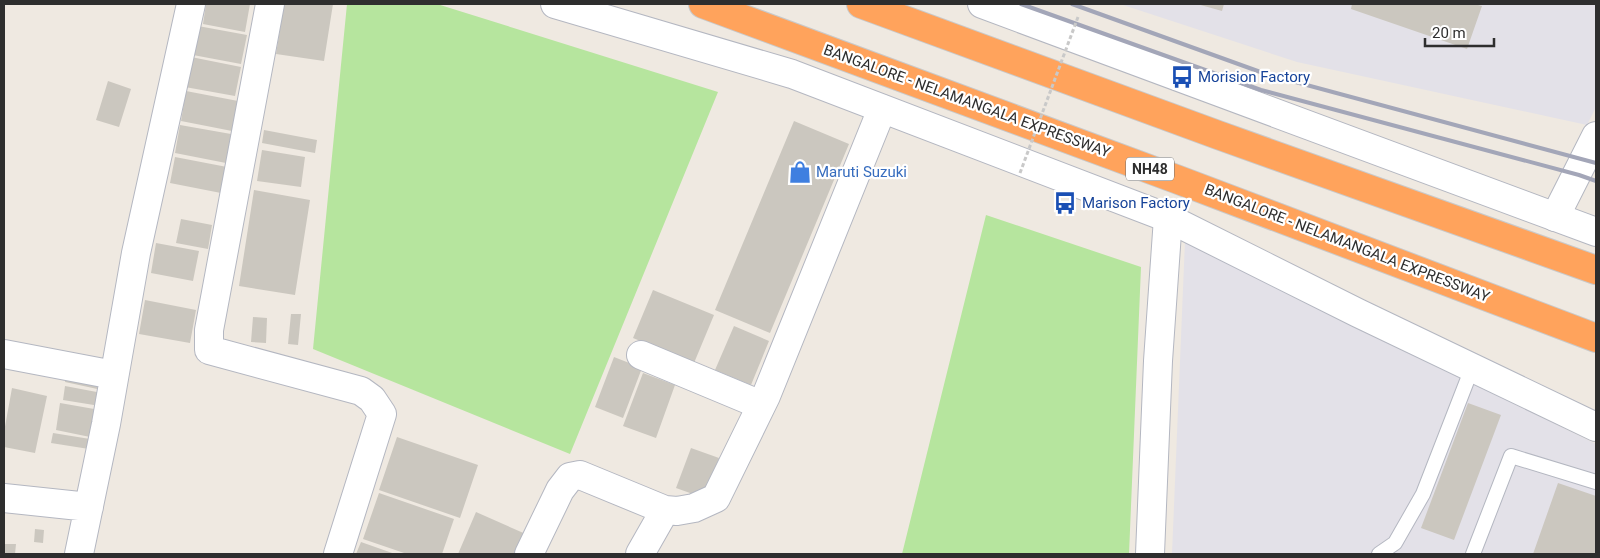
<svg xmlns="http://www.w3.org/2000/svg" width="1600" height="558" font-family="Roboto,sans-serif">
<rect width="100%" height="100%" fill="#efe9e1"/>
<path fill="#e3e1e8" d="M 1120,4 L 1596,4 L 1596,107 L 1587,125 L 1297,62 Z
M 1185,241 L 1596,444 L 1596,554 L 1172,554 Z"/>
<path fill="#b6e59e" d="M 347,4 L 437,4 L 718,92 L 570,454 L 313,349 Z
M 986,215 L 1141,267 L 1129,554 L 902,554 Z"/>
<path fill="#cbc7bf" d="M 206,4 L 250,4 L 245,32 L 203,24 Z
M 284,4 L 333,4 L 324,61 L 276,54 Z
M 1197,4 L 1224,4 L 1222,11 Z
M 1352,4 L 1474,4 L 1482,6 L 1467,49 L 1351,9 Z
M 198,26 L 247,35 L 241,64 L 193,55 Z
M 191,57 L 241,67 L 235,96 L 185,87 Z
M 108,81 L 131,89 L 119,127 L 96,120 Z
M 186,91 L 238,101 L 232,131 L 181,121 Z
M 794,121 L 849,144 L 770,333 L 715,310 Z
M 180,125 L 231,134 L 226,163 L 175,153 Z
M 264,130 L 317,140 L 315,153 L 262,143 Z
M 262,150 L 305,157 L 301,187 L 257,181 Z
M 175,157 L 227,167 L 221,193 L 170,183 Z
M 254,190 L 310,200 L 295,295 L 239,286 Z
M 181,219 L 212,225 L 208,249 L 176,243 Z
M 156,243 L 199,251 L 193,281 L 151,273 Z
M 653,290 L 714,315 L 694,363 L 633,338 Z
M 145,300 L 196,310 L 190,343 L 139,334 Z
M 291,314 L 301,314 L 298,345 L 288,344 Z
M 253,317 L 267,318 L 266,343 L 251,342 Z
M 734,326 L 769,341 L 751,385 L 715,370 Z
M 614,357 L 642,368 L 623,418 L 595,407 Z
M 67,371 L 104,380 L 102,390 L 65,382 Z
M 643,373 L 675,385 L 656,438 L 623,426 Z
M 65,386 L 102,393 L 100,406 L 63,400 Z
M 12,388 L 47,396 L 35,453 L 4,447 L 4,432 Z
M 60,403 L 100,410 L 95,438 L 56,430 Z
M 1468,403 L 1501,415 L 1454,540 L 1421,528 Z
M 53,433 L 90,439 L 89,449 L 51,443 Z
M 397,437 L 478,465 L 460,518 L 379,490 Z
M 691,448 L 719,458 L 704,498 L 676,488 Z
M 1558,483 L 1596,496 L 1596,554 L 1533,554 Z
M 379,493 L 454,519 L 442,554 L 407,554 L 363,539 Z
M 476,512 L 528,535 L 520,554 L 458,554 Z
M 35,529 L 44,530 L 43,543 L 34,542 Z
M 361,542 L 395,554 L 356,554 Z
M 4,544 L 16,544 L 15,554 L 4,554 Z"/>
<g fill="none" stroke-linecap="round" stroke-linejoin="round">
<defs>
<path id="lane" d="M 1379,554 L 1395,543 L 1423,494 L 1472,368
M 1473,554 L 1511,456 L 1596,482"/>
<path id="street" d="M 270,4 L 209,330 L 209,350 L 361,391 L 372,399 L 382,414 L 338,554
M 1555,217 L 1596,136
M 4,354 L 114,375
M 641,355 L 761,405
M 4,498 L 89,507
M 79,554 L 106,424 L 136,253 L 191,4
M 529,554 L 560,490 L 570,477 L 580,475 L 665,510 L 677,511 L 694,508 L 716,498 L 766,396 L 882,109
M 640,554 L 665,510
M 1150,554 L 1158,361 L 1168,218"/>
<path id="secondary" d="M 555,4 L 792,74 L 1168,218 L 1358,313 L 1596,427
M 982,4 L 1596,232"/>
<path id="highway" d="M 703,4 L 1176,179 L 1596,338
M 861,4 L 1218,135 L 1596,270"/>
</defs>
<use href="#lane" stroke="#b4b7c1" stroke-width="16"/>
<use href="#street" stroke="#b4b7c1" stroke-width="30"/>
<use href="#secondary" stroke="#b4b7c1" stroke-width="30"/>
<use href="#highway" stroke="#c9c9c9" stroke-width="30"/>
<use href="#lane" stroke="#fff" stroke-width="14"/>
<use href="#street" stroke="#fff" stroke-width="28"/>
<use href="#secondary" stroke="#fff" stroke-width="28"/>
<use href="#highway" stroke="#ffa35c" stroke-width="28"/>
<path stroke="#a3a6b8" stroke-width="4" d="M 1021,4 L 1261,90 L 1579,175 L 1596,181
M 1072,4 L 1266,74 L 1596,163"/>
<path stroke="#c9c9c9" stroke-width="3" stroke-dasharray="4 2.5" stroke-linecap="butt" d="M 1020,173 L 1078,17"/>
</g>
<defs>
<symbol id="bus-bare" viewBox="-9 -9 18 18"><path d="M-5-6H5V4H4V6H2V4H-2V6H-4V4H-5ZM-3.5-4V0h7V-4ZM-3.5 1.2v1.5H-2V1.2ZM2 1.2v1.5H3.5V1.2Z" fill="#1a4fb4" stroke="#fff" stroke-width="2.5" paint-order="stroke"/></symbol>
<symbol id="shop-bare" viewBox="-9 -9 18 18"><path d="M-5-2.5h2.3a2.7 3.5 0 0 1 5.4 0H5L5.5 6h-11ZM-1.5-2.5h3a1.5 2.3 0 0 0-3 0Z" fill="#3f7fe0" stroke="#fff" stroke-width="2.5" paint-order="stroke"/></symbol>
</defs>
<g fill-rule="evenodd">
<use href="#bus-bare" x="1166" y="61" width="32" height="32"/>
<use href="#shop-bare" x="784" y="156" width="32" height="32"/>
<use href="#bus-bare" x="1049" y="187" width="32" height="32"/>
</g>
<g text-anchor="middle" stroke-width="4.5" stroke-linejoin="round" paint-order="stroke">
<rect fill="#fff" stroke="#6d6d6d" stroke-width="1" x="1126" y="157.5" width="48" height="23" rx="4"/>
<g font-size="14" font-weight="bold" fill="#2e2e2e">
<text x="1150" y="174">NH48</text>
</g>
<g font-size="15" fill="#164399" stroke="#fff" text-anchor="start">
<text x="1198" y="82">Morision Factory</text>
<text x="1082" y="208">Marison Factory</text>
</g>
<g font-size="15" fill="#2e2e2e" stroke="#fff">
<text transform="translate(967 101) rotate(20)" y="5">BANGALORE - NELAMANGALA EXPRESSWAY</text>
<text transform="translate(1347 243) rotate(21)" y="5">BANGALORE - NELAMANGALA EXPRESSWAY</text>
</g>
<g font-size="15" fill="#366cbe" stroke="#fff" text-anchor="start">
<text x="816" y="177">Maruti Suzuki</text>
</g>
</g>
<rect width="1600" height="558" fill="none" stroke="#2e2e2e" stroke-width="10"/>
<path d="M1425 38v8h69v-8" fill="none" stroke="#2e2e2e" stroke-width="2.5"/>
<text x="1432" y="38" font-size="15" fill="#2e2e2e" stroke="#ffffff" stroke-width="4" paint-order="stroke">20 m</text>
</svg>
